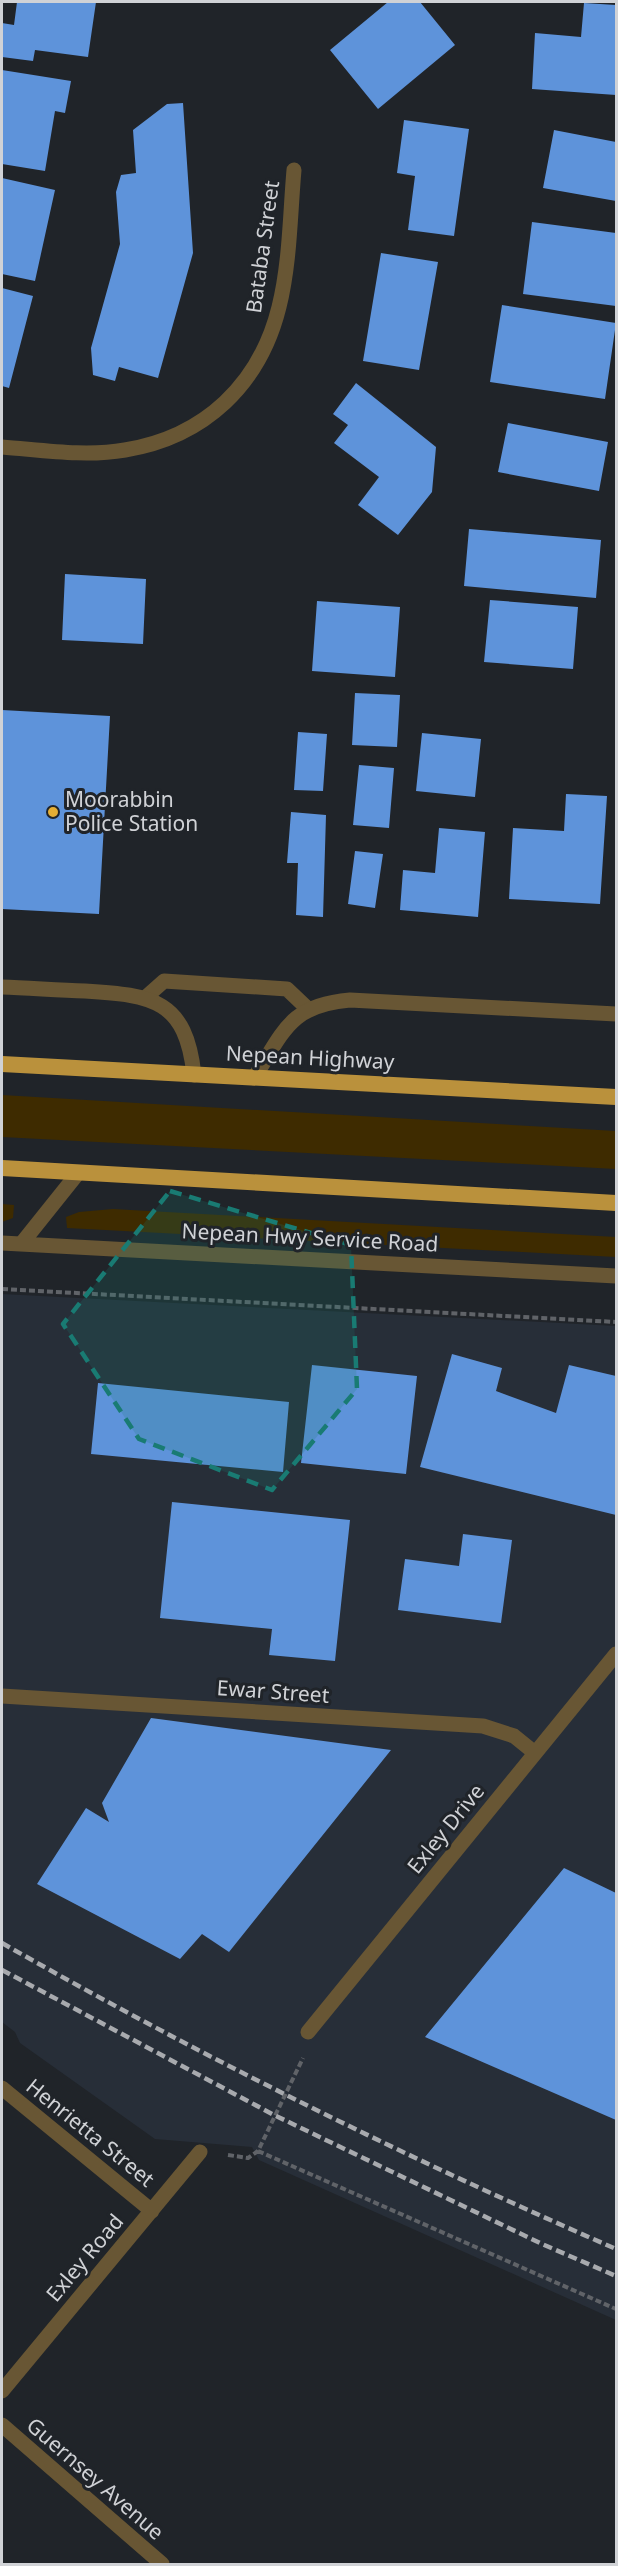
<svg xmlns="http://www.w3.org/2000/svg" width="618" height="2566" font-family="'Noto Sans',sans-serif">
<rect width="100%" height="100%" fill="#202429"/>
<path fill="#272e38" d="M 2,1294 L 616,1326 L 616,2320 L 259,2160 L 252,2147 L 155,2139 L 20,2043 L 15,2032 L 2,2022 Z"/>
<path fill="#3e2b00" d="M 2,1095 L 616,1131 L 616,1169 L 2,1137 Z
M 2,1204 L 14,1205 L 13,1218 L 2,1222 Z
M 113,1209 L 616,1237 L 616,1257 L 67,1228 L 66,1217 L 79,1212 Z"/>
<path fill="#5e93da" d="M 17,2 L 96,2 L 88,57 L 35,50 L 33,61 L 2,57 L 2,23 L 14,25 Z
M 388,2 L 420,2 L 455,45 L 378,109 L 330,50 Z
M 584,3 L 616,5 L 616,95 L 532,89 L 535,33 L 581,37 Z
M 2,70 L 71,81 L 65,113 L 55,111 L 45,171 L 2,164 Z
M 183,103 L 193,253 L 158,378 L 119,367 L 115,381 L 93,375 L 91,348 L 120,244 L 116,192 L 121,175 L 136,173 L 133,130 L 167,104 Z
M 404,120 L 469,129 L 454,236 L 408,230 L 415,176 L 397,173 Z
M 554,130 L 616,142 L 616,201 L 543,188 Z
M 2,178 L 55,190 L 35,281 L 2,274 Z
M 532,222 L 616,233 L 616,306 L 523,294 Z
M 381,253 L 438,262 L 419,370 L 363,361 Z
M 2,288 L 33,296 L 9,388 L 2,386 Z
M 502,305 L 616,323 L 605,399 L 490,382 Z
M 356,383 L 436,447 L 432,492 L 398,535 L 358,505 L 379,477 L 334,443 L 348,425 L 333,414 Z
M 508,423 L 608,442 L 599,491 L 498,472 Z
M 469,529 L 601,540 L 596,598 L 464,586 Z
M 65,574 L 146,579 L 143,644 L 62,640 Z
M 490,600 L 578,607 L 573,669 L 484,662 Z
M 317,601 L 400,607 L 395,677 L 312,671 Z
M 355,693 L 400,695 L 397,747 L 352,745 Z
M 2,710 L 110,716 L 99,914 L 2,909 Z
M 298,732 L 327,734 L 323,791 L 294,790 Z
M 422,733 L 481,739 L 475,797 L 416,791 Z
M 359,765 L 394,768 L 389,828 L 353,825 Z
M 566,794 L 607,796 L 600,904 L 509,899 L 513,828 L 564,831 Z
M 291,812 L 326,815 L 323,917 L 296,915 L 298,863 L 287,863 Z
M 439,828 L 485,832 L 478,917 L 400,910 L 403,870 L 435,873 Z
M 355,851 L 383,854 L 375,908 L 348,904 Z
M 452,1354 L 502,1368 L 496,1391 L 556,1413 L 569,1365 L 616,1376 L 616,1515 L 420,1467 Z
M 312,1365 L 417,1376 L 406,1474 L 301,1463 Z
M 98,1383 L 289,1402 L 283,1472 L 91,1454 Z
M 172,1502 L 350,1520 L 335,1661 L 269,1655 L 272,1629 L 160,1618 Z
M 463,1534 L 512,1540 L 501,1623 L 398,1610 L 405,1559 L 459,1566 Z
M 151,1718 L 391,1750 L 229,1952 L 202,1934 L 180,1959 L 37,1884 L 86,1808 L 109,1822 L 102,1803 Z
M 564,1868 L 616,1893 L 616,2120 L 425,2037 Z"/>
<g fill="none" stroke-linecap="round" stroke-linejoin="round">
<path stroke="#606368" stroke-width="4" stroke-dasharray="6 3" stroke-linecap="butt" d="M 2,1289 L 616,1322
M 258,2151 L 616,2309
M 228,2155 L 248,2158 L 258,2151 L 303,2058"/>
<path stroke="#685634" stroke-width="15" d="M 146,997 L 164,981 L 287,989 L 307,1008"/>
<path stroke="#685634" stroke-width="15" d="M 2,447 C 42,450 85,457 125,450 C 205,437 260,384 279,307 C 290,263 290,215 294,170
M 2,987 C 29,988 57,990 85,991 C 153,995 186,1000 194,1075
M 254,1078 C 284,1031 290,1005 350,1000 L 616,1014
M 2,1243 L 616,1276
M 22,1243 L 78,1173
M 2,1696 L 483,1726 L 514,1736 L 535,1753
M 308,2032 L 616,1654
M 2,2088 L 152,2211
M 2,2391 L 200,2152
M 2,2425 L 162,2564"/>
<path stroke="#ba913c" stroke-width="16" d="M 2,1064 L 616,1097
M 2,1168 L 616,1203"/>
<path stroke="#a8aaae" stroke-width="4.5" stroke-dasharray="9 4.5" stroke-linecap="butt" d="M 2,1943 C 200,2056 407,2158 616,2249
M 2,1970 L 274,2115 L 542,2244 L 616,2276"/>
</g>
<path fill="#197b73" fill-opacity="0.2" stroke="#197b73" stroke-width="4.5" stroke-dasharray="12 8" stroke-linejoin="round" d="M 170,1191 L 351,1245 L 357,1389 L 272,1490 L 139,1439 L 63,1324 Z"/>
<circle fill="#e4ae35" stroke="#202429" stroke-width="2" cx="53" cy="812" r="6"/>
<g text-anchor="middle" stroke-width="6" stroke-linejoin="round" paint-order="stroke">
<g font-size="21" fill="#d0d2d6" stroke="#202429">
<text transform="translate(263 247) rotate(-82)" y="7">Bataba Street</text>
<text transform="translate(310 1058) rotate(3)" y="7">Nepean Highway</text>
<text transform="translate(310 1238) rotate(3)" y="7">Nepean Hwy Service Road</text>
<text transform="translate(273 1692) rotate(4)" y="7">Ewar Street</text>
<text transform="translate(446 1829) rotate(-51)" y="7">Exley Drive</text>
<text transform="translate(90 2133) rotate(39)" y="7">Henrietta Street</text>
<text transform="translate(85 2258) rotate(-50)" y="7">Exley Road</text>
<text transform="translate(95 2479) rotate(41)" y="7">Guernsey Avenue</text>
</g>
<g font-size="21" fill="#d0d2d6" stroke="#202429" text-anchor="start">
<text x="65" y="807">Moorabbin<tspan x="65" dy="24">Police Station</tspan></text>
</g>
</g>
<rect width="618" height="2566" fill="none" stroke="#d0d2d6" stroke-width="6"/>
</svg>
